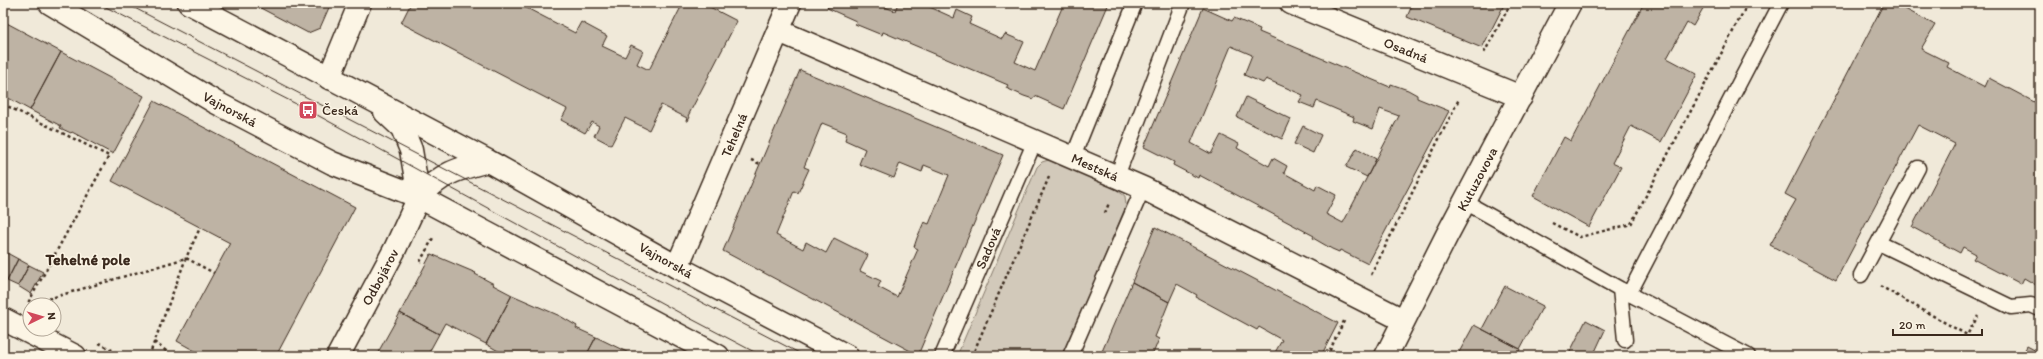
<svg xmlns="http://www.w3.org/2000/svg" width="2043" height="359" font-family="Itim,sans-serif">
<rect width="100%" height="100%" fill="#f0e9d9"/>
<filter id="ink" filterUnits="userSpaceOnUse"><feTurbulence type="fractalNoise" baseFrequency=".025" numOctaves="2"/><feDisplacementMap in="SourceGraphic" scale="8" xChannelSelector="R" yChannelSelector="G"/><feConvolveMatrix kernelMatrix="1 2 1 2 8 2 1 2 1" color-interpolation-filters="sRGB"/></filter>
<g filter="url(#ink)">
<path fill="#d2c9ba" stroke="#867a6c" d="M 1052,159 L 1114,188 L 1125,196 L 1126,206 L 1063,356 L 957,356 L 1037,167 L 1042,162 Z"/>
<path fill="#beb3a4" stroke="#3b2a1e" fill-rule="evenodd" d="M 251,3 L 331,3 L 320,28 L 308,33 Z
M 411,3 L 517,3 L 575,33 L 581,22 L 607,36 L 602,46 L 625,57 L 631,45 L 643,51 L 637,64 L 649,70 L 683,3 L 702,3 L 737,21 L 688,116 L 690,117 L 688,121 L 686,121 L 687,118 L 661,105 L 649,130 L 625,118 L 611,145 L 594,136 L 599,126 L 592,122 L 585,133 L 561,120 L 567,109 L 401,23 Z
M 829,3 L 875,3 L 895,11 L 898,3 L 921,3 L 954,18 L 957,10 L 972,17 L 969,24 L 1002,39 L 1005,34 L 1024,42 L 1015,62 L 1035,71 L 1064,3 L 1109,3 L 1064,109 L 1035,96 L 1033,99 L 1024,96 L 1006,88 L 1008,85 L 883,32 L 882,35 L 855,24 L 856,21 L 827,8 Z
M 1413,3 L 1505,3 L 1482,48 L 1407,17 Z
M 1644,3 L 1706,3 L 1693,26 L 1687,22 L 1667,58 L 1697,74 L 1661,142 L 1631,126 L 1612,163 L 1621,167 L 1589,227 L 1533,196 L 1564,137 L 1571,141 Z
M 1884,3 L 1894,3 L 1935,25 L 1921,49 L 1949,63 L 1947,67 L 1985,87 L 1989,78 L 2040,105 L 2040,278 L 2036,285 L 2024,278 L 2021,284 L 1973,259 L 1976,254 L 1963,247 L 1960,253 L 1912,227 L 1955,144 L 1918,125 L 1836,280 L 1770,245 L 1796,200 L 1785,194 Z
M 1203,8 L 1232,21 L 1234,18 L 1260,29 L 1259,32 L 1390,87 L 1391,84 L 1408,90 L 1417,95 L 1417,98 L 1449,111 L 1368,264 L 1340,250 L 1339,252 L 1332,249 L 1313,238 L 1314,236 L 1199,175 L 1198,178 L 1173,165 L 1174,162 L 1144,147 ZM 1231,46 L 1252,55 L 1244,75 L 1263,83 L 1266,79 L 1303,95 L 1299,102 L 1314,108 L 1317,101 L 1354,117 L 1353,121 L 1373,129 L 1380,109 L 1399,116 L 1343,223 L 1326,214 L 1336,195 L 1317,185 L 1315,190 L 1284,173 L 1287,166 L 1273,158 L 1269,166 L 1237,148 L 1239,144 L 1221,135 L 1211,154 L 1191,143 Z
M 3,21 L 61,52 L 30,110 L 3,95 Z
M 61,52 L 144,96 L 113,154 L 72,132 L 71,133 L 60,128 L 61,126 L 30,110 Z
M 800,70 L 1003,155 L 918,355 L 723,251 ZM 822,123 L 847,133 L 845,140 L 865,149 L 859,164 L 894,178 L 900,163 L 922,172 L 924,165 L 949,175 L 929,224 L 924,222 L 917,238 L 914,247 L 918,249 L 897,297 L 878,287 L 881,281 L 860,271 L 868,255 L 834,238 L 826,253 L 806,242 L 803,249 L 776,235 L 794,191 L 798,193 L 809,169 L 804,167 Z
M 1246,97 L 1291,119 L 1282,139 L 1237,117 Z
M 154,101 L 355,207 L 276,356 L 204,356 L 177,341 L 230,243 L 112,181 Z
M 1303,126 L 1321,135 L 1313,153 L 1294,144 Z
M 1357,148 L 1376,159 L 1367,177 L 1346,167 Z
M 1155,227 L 1338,323 L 1321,356 L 1273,356 L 1282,340 L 1259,327 L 1257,330 L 1196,297 L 1197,295 L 1177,284 L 1169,302 L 1132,282 Z
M 7,253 L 18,259 L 7,281 L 3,279 L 3,259 Z
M 431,254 L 476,273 L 475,274 L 494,284 L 493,285 L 512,295 L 486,344 L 445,323 L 439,334 L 400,313 Z
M 18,259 L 29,265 L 18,286 L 7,281 Z
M 29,265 L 43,272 L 31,294 L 18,286 Z
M 1132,282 L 1169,302 L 1155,337 L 1159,339 L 1152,356 L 1100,356 Z
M 1505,286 L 1543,306 L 1520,349 L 1482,329 Z
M 512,295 L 560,316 L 577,326 L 576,328 L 596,337 L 586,356 L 507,356 L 486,344 Z
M 400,313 L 439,334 L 427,356 L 376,356 Z
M 1586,320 L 1605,330 L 1593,356 L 1568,356 Z
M 1474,325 L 1520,349 L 1517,356 L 1457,356 Z
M 596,337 L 633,355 L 634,353 L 639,356 L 586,356 Z
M 2027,346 L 2040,353 L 2040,356 L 2022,356 Z"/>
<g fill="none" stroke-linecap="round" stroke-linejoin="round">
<defs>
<path id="lane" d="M 1073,157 L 1135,3
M 1117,176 L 1183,3
M 1465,202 L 1620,289 L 1748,356
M 1879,243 L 2011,307 L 2031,305 L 2040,309
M 1861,275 L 1918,168
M 1620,289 L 1625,340
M 1629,294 L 1781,3
M 942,356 L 1035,141
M 1070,356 L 1143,188"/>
<path id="street" d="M 1291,3 L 1521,97
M 779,31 L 1143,188 L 1403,320
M 329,78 L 360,3
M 677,267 L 790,3
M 3,319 L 75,356
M 338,356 L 395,249 L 419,197"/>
<path id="secondary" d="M 50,3 L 215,102 L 332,163 L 419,197 L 718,356
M 189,3 L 488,161 L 677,267 L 847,356
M 385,112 L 402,128 L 411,150 L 419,197
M 419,197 C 442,173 457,169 488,161
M 1386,356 L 1447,235 L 1570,3"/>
</defs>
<use href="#lane" stroke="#3b2a1e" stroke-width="17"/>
<use href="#street" stroke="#3b2a1e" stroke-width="25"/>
<use href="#secondary" stroke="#3b2a1e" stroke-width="25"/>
<path stroke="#3b2a1e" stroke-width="2.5" stroke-dasharray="3 3" stroke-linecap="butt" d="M 1484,53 L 1511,3
M 3,104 L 109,156 L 28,303
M 751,160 L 760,164
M 1105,213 L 1109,203
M 1552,223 L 1580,237 L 1631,224 L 1748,3
M 420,262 L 434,236
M 1371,275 L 1459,99
M 1880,286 L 1967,335 L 1978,316
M 31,304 L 186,258 L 214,273
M 154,342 L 173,356
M 99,343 L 123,356
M 149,356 L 186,258 L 200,228
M 289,356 L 290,354
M 972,356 L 1049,177
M 1327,356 L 1345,319"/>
<use href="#lane" stroke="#fcf5e5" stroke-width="14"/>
<use href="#street" stroke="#fcf5e5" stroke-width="22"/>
<use href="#secondary" stroke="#fcf5e5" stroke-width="22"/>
<path stroke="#3b2a1e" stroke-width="1" d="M 98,3 L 308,110 L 680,313 L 762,356
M 125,3 L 805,356"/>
</g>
</g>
<defs>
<symbol id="bus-square" viewBox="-11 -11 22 22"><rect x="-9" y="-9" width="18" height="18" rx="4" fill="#d1495b" stroke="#fcf5e5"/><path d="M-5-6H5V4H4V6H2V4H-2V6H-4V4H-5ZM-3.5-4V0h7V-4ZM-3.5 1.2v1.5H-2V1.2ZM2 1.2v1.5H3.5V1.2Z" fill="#fff"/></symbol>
</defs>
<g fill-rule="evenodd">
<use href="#bus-square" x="297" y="99" width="22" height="22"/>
</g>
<g text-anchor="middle" stroke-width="3" stroke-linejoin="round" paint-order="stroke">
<g font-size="14" fill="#3b2a1e" stroke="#fcf5e5">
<text transform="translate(1406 50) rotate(22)" y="5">Osadná</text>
<text transform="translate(230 109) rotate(28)" y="5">Vajnorská</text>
<text transform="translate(734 135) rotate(-67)" y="5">Tehelná</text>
<text transform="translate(1095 167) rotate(24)" y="5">Mestská</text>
<text transform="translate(1477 179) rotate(-62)" y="5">Kutuzovova</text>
<text transform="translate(988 248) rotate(-67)" y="5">Sadová</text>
<text transform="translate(666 260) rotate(29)" y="5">Vajnorská</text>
<text transform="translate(380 277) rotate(-62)" y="5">Odbojárov</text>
</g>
<g font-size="14" fill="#3b2a1e" stroke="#fcf5e5" text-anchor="start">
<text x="322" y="115">Česká</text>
</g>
<g font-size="16" font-weight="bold" fill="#3b2a1e" stroke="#fcf5e5">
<text x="88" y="265">Tehelné pole</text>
</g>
</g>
<rect width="2043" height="359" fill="none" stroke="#fcf5e5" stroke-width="16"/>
<rect x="8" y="8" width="2027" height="343" fill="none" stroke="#3b2a1e" stroke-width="1.5" filter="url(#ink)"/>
<g transform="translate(42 317) rotate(85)"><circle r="19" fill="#fcf5e5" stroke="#afa495"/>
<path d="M0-3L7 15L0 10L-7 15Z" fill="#d1495b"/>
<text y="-6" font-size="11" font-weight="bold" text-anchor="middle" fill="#3b2a1e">N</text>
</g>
<path d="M1893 329v6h89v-6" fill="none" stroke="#3b2a1e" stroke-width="2"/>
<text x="1899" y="329" font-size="12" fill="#3b2a1e" stroke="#fcf5e5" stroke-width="3" paint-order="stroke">20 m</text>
</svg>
